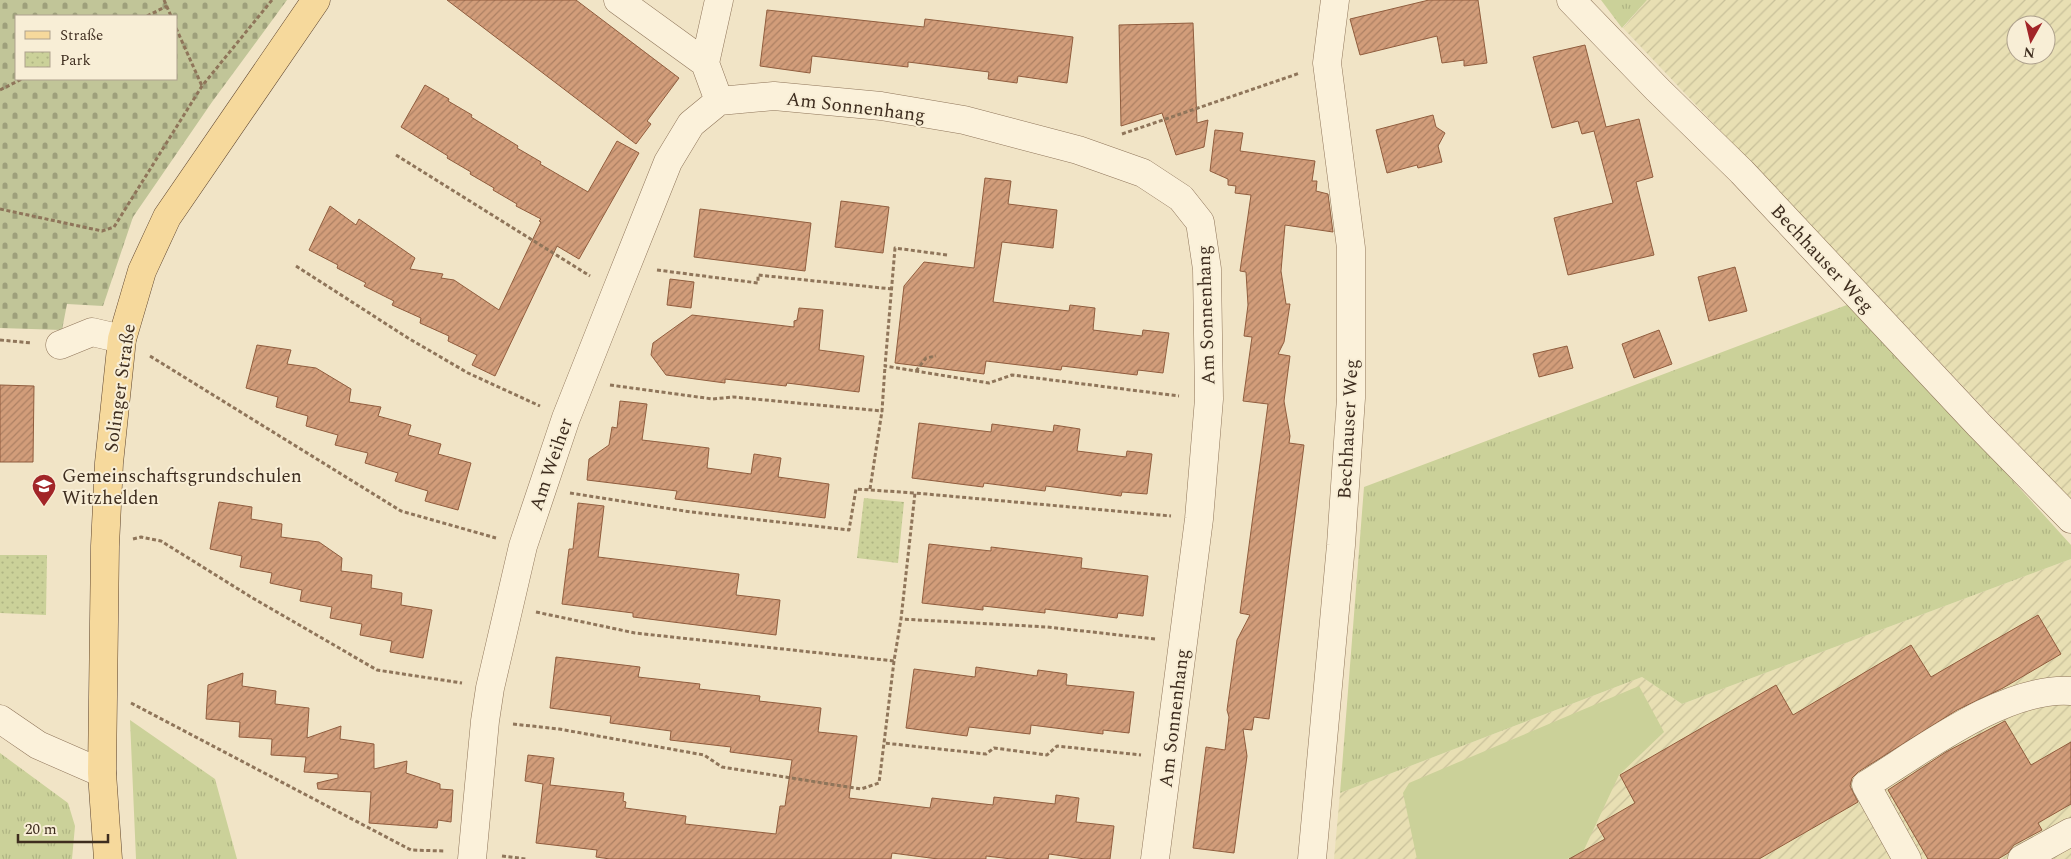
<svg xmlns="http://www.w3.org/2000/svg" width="2071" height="859" font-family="Spectral,serif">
<defs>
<pattern id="farmland-furrows" width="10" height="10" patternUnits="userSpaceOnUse" patternTransform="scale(1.25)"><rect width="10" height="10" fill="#e8dfb3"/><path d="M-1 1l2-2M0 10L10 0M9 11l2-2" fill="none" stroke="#c8c09a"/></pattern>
<pattern id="grass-tufts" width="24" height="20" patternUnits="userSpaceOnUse" patternTransform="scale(1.25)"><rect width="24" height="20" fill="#cbd199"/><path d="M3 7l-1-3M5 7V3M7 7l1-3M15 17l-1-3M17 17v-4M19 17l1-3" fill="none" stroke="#afb483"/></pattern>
<pattern id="cemetery-stones" width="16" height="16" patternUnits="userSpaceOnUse" patternTransform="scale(1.25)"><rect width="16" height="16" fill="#c1c598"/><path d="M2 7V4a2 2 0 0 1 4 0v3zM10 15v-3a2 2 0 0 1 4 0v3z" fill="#9ea07b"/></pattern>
<pattern id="park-dots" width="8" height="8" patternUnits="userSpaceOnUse" patternTransform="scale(1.25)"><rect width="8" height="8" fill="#cbd199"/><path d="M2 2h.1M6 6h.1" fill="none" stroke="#afb483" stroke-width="1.8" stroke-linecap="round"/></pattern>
<pattern id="building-hatch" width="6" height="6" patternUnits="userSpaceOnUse" patternTransform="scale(1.25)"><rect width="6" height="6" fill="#d29d7a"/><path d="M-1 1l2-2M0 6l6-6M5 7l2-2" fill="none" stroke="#ac8063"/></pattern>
</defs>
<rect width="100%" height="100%" fill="#f1e4c6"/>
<path fill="url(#farmland-furrows)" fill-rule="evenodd" d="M 1647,0 L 2071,0 L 2071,500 L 1623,28 ZM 2016,25 L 2046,25 L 2046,55 L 2016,55 Z
M 2071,559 L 2071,859 L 1334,859 L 1340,793 L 1642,677 L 1682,704 Z"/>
<path fill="url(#grass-tufts)" d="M 1601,0 L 1647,0 L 1622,28 Z
M 1852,303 L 2071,545 L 2071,559 L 1682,704 L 1642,677 L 1340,793 L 1364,487 Z
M 130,720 L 215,779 L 237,859 L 136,859 Z
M 0,753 L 68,803 L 75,826 L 72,859 L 0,859 Z"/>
<path fill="url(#cemetery-stones)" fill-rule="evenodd" d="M 0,0 L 287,0 L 212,102 L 133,217 L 103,306 L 67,304 L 62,330 L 0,328 ZM 16,16 L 176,16 L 176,79 L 16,79 Z"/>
<path fill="url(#park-dots)" d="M 864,498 L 904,502 L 898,563 L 857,558 Z
M 0,555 L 47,555 L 46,615 L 0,613 Z"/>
<path fill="#cbd199" d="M 1639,686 L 1664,732 L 1619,775 L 1582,854 L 1567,859 L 1417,859 L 1403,793 L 1409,783 Z"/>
<path fill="url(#building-hatch)" stroke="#905d3e" d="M 447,0 L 576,0 L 679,78 L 647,121 L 651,124 L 636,144 Z
M 1429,0 L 1478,0 L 1487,63 L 1464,66 L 1464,60 L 1442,63 L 1437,36 L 1360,55 L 1350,19 Z
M 767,10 L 924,27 L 925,19 L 1073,37 L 1067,83 L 1018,76 L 1017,83 L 988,79 L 989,72 L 908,62 L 908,67 L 812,56 L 810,73 L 760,66 Z
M 1193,23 L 1197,123 L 1208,120 L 1204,147 L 1176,155 L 1162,113 L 1121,126 L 1119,25 Z
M 1585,45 L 1606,127 L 1639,119 L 1653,177 L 1636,182 L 1654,255 L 1568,275 L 1554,218 L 1613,203 L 1594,131 L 1582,134 L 1578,121 L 1552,128 L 1533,57 Z
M 425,85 L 449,99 L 448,101 L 472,115 L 471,117 L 518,146 L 517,148 L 541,162 L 540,164 L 588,192 L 617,141 L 639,153 L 579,259 L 557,246 L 495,376 L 472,365 L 477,355 L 448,341 L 449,336 L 420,323 L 421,318 L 392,305 L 394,301 L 364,286 L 366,283 L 337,268 L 338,265 L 309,250 L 330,206 L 356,225 L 359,219 L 415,258 L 410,269 L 443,274 L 441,278 L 454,280 L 499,310 L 541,222 L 539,221 L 541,219 L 516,206 L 517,204 L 493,190 L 494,188 L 470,174 L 471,172 L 447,158 L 448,156 L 401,127 Z
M 1433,115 L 1436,127 L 1445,133 L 1438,146 L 1442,162 L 1418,168 L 1417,165 L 1387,173 L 1376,130 Z
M 1215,130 L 1243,133 L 1240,151 L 1315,161 L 1312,181 L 1317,181 L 1316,191 L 1328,194 L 1333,232 L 1285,225 L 1281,271 L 1286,304 L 1290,304 L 1284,342 L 1278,354 L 1290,356 L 1284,401 L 1290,436 L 1289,443 L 1304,445 L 1269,719 L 1254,717 L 1252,730 L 1243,729 L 1247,756 L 1234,853 L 1193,848 L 1206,747 L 1225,750 L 1229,717 L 1227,710 L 1237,640 L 1250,615 L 1240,613 L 1268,404 L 1243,401 L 1252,337 L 1244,336 L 1248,305 L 1246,272 L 1240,271 L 1251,195 L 1235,193 L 1236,186 L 1228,185 L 1228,179 L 1210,171 Z
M 985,178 L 1011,181 L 1008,204 L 1057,210 L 1053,248 L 1002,242 L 993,302 L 1069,311 L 1070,305 L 1095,308 L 1093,330 L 1142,336 L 1143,330 L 1169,333 L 1163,373 L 1138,370 L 1137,375 L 1062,366 L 1061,370 L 986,361 L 984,374 L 895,363 L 904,286 L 924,262 L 974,268 Z
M 841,201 L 889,207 L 883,253 L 835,247 Z
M 700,209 L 811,223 L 805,271 L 694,257 Z
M 1735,267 L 1747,311 L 1709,321 L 1698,277 Z
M 670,279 L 694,282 L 691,308 L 667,305 Z
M 799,308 L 823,310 L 819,350 L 864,356 L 859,392 L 787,383 L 786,386 L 725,379 L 725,383 L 666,375 L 651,355 L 653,343 L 692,315 L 794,327 L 794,321 L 797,320 Z
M 1659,330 L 1672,364 L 1634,378 L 1622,344 Z
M 257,345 L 291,350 L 287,364 L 316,368 L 351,389 L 349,402 L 381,407 L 378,416 L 411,425 L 408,435 L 441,444 L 438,454 L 471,463 L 458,510 L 425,501 L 428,491 L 395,481 L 398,473 L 365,463 L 368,453 L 335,445 L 338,435 L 306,426 L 308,416 L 276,407 L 278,397 L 246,388 Z
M 1567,346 L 1573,368 L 1539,377 L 1533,354 Z
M 0,385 L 34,386 L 33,462 L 0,462 Z
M 620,401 L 647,404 L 642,440 L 709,448 L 707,468 L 751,474 L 754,454 L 781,458 L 778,477 L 829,484 L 825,518 L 675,499 L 677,491 L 587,480 L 589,459 L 609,445 L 612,427 L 617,428 Z
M 919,423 L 991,432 L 992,424 L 1053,432 L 1054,425 L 1080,429 L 1077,451 L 1126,457 L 1127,451 L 1152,454 L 1147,494 L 1122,492 L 1121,496 L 1046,486 L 1045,491 L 984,483 L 983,487 L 912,478 Z
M 219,502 L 252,507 L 251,519 L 282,524 L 281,537 L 319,542 L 342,558 L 341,571 L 372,575 L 371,588 L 402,593 L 401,605 L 432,610 L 423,658 L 390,652 L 392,641 L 360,635 L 362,624 L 330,618 L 332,607 L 300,601 L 302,590 L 270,583 L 272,573 L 240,567 L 242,556 L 210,549 Z
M 578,503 L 604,506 L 598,557 L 739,574 L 736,595 L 780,600 L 776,635 L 633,617 L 633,613 L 562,604 L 569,549 L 573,549 Z
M 929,544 L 991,551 L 991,547 L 1082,558 L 1081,568 L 1148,576 L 1143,616 L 1118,613 L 1117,618 L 1045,609 L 1045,613 L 983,606 L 983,610 L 922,603 Z
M 2038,615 L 2061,654 L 2003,688 L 1957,710 L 1858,772 L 1852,778 L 1850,786 L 1858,802 L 1759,859 L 1569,859 L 1605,839 L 1597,825 L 1635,803 L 1620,775 L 1776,685 L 1793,715 L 1911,645 L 1931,677 Z
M 556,657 L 640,667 L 638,677 L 700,684 L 699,689 L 760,696 L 759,701 L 821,708 L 818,732 L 857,736 L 849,798 L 930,808 L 932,798 L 993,805 L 994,797 L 1055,804 L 1056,795 L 1079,798 L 1076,822 L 1114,826 L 1110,859 L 1085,859 L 1049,854 L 1048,859 L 1012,859 L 986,856 L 986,859 L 938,859 L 892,853 L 891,859 L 610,859 L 596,857 L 597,850 L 536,843 L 543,784 L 525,781 L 528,755 L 554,758 L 550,785 L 624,793 L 623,801 L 626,802 L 625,808 L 686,816 L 685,824 L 776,834 L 780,806 L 785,806 L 792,760 L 730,752 L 731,747 L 670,740 L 671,731 L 610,723 L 611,716 L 550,708 Z
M 976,667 L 1037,676 L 1038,670 L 1067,674 L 1066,685 L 1134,692 L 1129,733 L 1103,730 L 1103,734 L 1031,725 L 1030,734 L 969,727 L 967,736 L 906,728 L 914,669 L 975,677 Z
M 243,673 L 242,686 L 276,691 L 275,704 L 309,708 L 307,738 L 341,726 L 340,739 L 374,744 L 374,769 L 407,761 L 406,773 L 440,784 L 440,789 L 453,790 L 451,822 L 438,820 L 437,828 L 369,823 L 371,792 L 318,789 L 317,783 L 338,778 L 338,774 L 304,772 L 306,757 L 271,755 L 272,739 L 239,737 L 240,722 L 206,719 L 208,685 Z
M 2005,721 L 2031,765 L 2071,742 L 2071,804 L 2038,823 L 2042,830 L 2014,845 L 2008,853 L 1998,859 L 1928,859 L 1888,790 L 1946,752 Z"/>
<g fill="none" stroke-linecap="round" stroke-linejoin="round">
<defs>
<path id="minor" d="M 618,0 L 705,63
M 719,0 L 705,63 L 719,101
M 1571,0 L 1657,89 L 1742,172 L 1979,425 L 2071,519
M 60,345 L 92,332 L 122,339
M 0,719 L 38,745 L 102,773
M 472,859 L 485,721 L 490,688 L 523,546 L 566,418 L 616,292 L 668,162 L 691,124 L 719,101 L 774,96 L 881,106 L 964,120 L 1078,150 L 1143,173 L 1181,198 L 1200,222 L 1207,269 L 1209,399 L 1199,519 L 1155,859
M 1312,859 L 1341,545 L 1351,398 L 1351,248 L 1327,63 L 1335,0
M 1907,859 L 1866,785 C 1921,751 2005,686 2071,691
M 2022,859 L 2071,832"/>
<path id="major" d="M 108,859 L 102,773 L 105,546 L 109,463 L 122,339 L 142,271 L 167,217 L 316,0"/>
</defs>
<use href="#minor" stroke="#8f755a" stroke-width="29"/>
<use href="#major" stroke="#5c432e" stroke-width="29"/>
<path stroke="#8f755a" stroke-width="3" stroke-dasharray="4 2.5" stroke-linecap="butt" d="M 164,0 L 171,16
M 147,16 L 167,6
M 176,28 L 202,86
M 0,90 L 22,79
M 1122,134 L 1300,73
M 396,155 L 590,276
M 0,209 L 102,231 L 114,227 L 202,86 L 272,0
M 947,255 L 895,248 L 885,366 L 989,383 L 1012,375 L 1179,396
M 296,266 L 408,338 L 468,373 L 540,406
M 657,270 L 758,283 L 758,275 L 892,289
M 0,340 L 32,343
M 150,356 L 401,511 L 496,538
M 916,371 L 926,358 L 936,356
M 610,385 L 713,399 L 733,397 L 882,411
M 870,489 L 882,411 L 885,366
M 570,493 L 691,512 L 849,530 L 856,489 L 915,493
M 133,539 L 141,537 L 161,541 L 251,597 L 377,670 L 462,683
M 536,612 L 635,633 L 894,661 L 901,619
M 1155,639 L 1047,627 L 901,619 L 915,493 L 1171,516
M 894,661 L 884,743 L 986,754 L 994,748 L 1047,755 L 1057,746 L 1141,755
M 131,703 L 411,850 L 444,851
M 513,724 L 559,729 L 704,755 L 722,767 L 861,789 L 879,783 L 884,743
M 502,856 L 526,859"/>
<use href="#minor" stroke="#fbf1da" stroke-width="28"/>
<use href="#major" stroke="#f6d99c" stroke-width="28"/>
</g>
<defs>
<symbol id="school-pin" viewBox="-11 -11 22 30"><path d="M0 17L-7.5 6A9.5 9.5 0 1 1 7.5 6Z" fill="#a22528" stroke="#f8eed6"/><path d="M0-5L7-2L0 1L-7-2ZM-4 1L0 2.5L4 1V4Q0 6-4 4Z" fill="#fff"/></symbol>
</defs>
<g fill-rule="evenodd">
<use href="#school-pin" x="30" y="472" width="28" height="38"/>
</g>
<g text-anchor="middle" stroke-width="4" stroke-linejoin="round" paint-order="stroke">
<g font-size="19" fill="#3e2d1f" stroke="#f8eed6">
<text transform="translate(856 106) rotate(7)" y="7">Am Sonnenhang</text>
<text transform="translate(1823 258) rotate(47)" y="7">Bechhauser Weg</text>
<text transform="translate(1205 315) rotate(-92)" y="7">Am Sonnenhang</text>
<text transform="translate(119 388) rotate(-82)" y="7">Solinger Straße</text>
<text transform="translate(1347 429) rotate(-87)" y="7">Bechhauser Weg</text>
<text transform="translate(550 464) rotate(-71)" y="7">Am Weiher</text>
<text transform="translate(1173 718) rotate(-83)" y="7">Am Sonnenhang</text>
</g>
<g font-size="19" fill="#3e2d1f" stroke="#f8eed6" text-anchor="start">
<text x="62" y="482">Gemeinschaftsgrundschulen<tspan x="62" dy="22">Witzhelden</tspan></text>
</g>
</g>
<rect x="15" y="15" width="162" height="65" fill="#f8eed6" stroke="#aea18d"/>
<rect x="25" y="31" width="25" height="8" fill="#f6d99c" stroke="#aea18d"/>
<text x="60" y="40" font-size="15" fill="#3e2d1f">Straße</text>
<rect x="25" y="52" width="25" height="15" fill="url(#park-dots)" stroke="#aea18d"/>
<text x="60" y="65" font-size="15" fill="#3e2d1f">Park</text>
<g transform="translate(2031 40) rotate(188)"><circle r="24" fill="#f8eed6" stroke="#aea18d"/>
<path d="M0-4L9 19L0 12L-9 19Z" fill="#a22528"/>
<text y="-8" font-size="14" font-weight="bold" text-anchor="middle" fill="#3e2d1f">N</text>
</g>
<path d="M18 834v8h90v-8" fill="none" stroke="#3e2d1f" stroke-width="2.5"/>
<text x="25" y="834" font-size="15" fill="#3e2d1f" stroke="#f8eed6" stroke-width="4" paint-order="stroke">20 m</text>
</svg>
